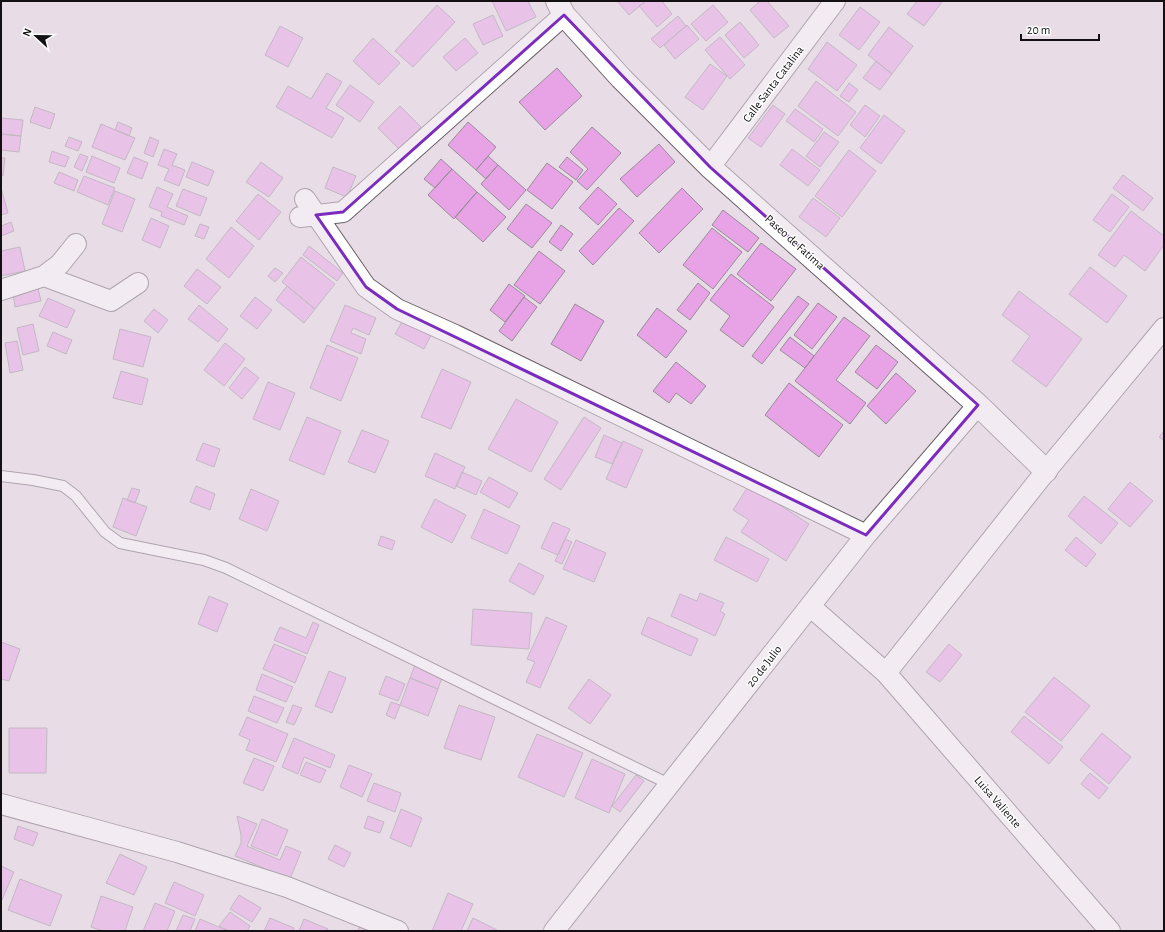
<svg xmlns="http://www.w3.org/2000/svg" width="1165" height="932" font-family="'Alegreya Sans',sans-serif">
<rect width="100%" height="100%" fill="#e8dde7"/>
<path fill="#e8a3e7" stroke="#978d96" d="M 492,1 L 528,1 L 536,17 L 506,31 Z
M 617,1 L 646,1 L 629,15 Z
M 646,1 L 662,1 L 672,14 L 657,27 L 639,6 Z
M 760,1 L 767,1 L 789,26 L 774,38 L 750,10 Z
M 917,1 L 940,1 L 942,2 L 924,26 L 907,14 Z
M 437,5 L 455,22 L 413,67 L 395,51 Z
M 713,5 L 728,22 L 706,41 L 691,24 Z
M 860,7 L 880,22 L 859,50 L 839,35 Z
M 493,15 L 503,36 L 483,45 L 473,24 Z
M 678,16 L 686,26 L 660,48 L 651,39 Z
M 740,22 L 759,45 L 744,58 L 725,35 Z
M 687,25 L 699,39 L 675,59 L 664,45 Z
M 280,26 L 303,38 L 288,67 L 265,55 Z
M 889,27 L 913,46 L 892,74 L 868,55 Z
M 720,37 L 745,65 L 730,79 L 705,50 Z
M 373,38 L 400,63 L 379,85 L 353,61 Z
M 465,38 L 478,53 L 456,71 L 443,57 Z
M 827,42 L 857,65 L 837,91 L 808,69 Z
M 876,61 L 892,74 L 880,90 L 863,78 Z
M 710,64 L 727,76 L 703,110 L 685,97 Z
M 557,68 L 582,96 L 545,130 L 519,102 Z
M 327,73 L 342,82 L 326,108 L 344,118 L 332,138 L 276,107 L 288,86 L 311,99 Z
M 816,81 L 856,112 L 838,136 L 798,106 Z
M 849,83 L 858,90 L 849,102 L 840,96 Z
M 350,85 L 374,102 L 360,122 L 336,105 Z
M 773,105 L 785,114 L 761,147 L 748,138 Z
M 865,105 L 880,116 L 865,137 L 850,125 Z
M 400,106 L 421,127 L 399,149 L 378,128 Z
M 35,107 L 55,114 L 50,129 L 30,122 Z
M 795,109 L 823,129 L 814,142 L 786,121 Z
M 884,115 L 905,131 L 881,164 L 860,148 Z
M 1,118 L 23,120 L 21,136 L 1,134 Z
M 118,122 L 132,128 L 129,136 L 115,130 Z
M 468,122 L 496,147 L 476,170 L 448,145 Z
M 101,124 L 135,138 L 125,160 L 92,147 Z
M 592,127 L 621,153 L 587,190 L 577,181 L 588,169 L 570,152 Z
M 824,132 L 839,142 L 820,167 L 806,156 Z
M 1,134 L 21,136 L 19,152 L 1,150 Z
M 69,137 L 82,142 L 78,151 L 65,146 Z
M 150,137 L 159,141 L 153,157 L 144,153 Z
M 659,144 L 675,162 L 637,197 L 620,179 Z
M 164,149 L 177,154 L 172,165 L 185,170 L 179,186 L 164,180 L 169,169 L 158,165 Z
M 792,149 L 820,170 L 808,186 L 780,165 Z
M 849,150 L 876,171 L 842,217 L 815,196 Z
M 52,151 L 69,157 L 65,167 L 49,162 Z
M 80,154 L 88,157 L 82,171 L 74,167 Z
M 92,156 L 120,168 L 114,183 L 86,172 Z
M 488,156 L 498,165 L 486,179 L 476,170 Z
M 134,157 L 148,163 L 142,179 L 127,173 Z
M 567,157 L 583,170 L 576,180 L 559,167 Z
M 1,158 L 5,158 L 3,176 L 1,175 Z
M 441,159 L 452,169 L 435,188 L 424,179 Z
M 192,162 L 214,171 L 208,186 L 186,177 Z
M 261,162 L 283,178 L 269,197 L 246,182 Z
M 547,163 L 573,182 L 552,209 L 527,190 Z
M 498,165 L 526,190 L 509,210 L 481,184 Z
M 333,167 L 356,176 L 347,197 L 325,188 Z
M 452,169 L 477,192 L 454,219 L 428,195 Z
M 59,172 L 78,180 L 74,191 L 54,183 Z
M 1123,175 L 1153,198 L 1143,211 L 1113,188 Z
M 84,176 L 115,188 L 108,205 L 77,192 Z
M 157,187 L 173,194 L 167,207 L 188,216 L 184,225 L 161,216 L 162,212 L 149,207 Z
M 598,187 L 617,204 L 598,225 L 579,208 Z
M 1,188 L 8,213 L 1,215 Z
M 682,188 L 703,209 L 659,253 L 639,233 Z
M 183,189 L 207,198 L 200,216 L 176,206 Z
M 115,191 L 135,199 L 122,232 L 102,224 Z
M 477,192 L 506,217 L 483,242 L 455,217 Z
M 258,194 L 281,212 L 259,240 L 236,221 Z
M 1112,194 L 1129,207 L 1110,232 L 1093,220 Z
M 813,198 L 840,218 L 826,237 L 799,217 Z
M 526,204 L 552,223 L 532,248 L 507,229 Z
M 619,208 L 634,221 L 593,265 L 579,251 Z
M 723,210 L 759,238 L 748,252 L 712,225 Z
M 1131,211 L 1164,236 L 1164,245 L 1145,271 L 1124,255 L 1115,267 L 1098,255 Z
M 151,218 L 169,226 L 160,248 L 142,240 Z
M 11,222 L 14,231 L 1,236 L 1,226 Z
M 200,224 L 209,227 L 204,239 L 195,236 Z
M 561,225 L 573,234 L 561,251 L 549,242 Z
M 231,227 L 254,246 L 229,278 L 206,259 Z
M 712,228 L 742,252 L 713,289 L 683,265 Z
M 761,243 L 796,269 L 771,301 L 737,274 Z
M 309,246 L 343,273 L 337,281 L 303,255 Z
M 20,247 L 25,271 L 1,276 L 1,251 Z
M 539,251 L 565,271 L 540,304 L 514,285 Z
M 301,257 L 335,284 L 315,309 L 282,282 Z
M 1090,267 L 1127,296 L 1107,323 L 1069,294 Z
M 275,268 L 283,273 L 275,282 L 268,276 Z
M 197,269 L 221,287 L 207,304 L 184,286 Z
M 731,274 L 774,307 L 743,347 L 720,330 L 730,316 L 710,300 Z
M 698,283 L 710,293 L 690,320 L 677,310 Z
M 509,284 L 525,296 L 505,322 L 490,310 Z
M 287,286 L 315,309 L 304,323 L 276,300 Z
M 38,288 L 41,301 L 15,307 L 13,294 Z
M 1019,291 L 1082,339 L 1046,387 L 1012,361 L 1030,336 L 1002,315 Z
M 798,296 L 809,304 L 762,364 L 752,356 Z
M 255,297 L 272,310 L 257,329 L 240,316 Z
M 524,297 L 537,307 L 512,341 L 499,331 Z
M 48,298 L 75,310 L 67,328 L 39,316 Z
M 818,303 L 837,317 L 812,349 L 794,335 Z
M 575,304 L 604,321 L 581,361 L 551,344 Z
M 199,305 L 228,329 L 218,342 L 188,319 Z
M 345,305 L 376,318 L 369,335 L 353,328 L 351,333 L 366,339 L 361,354 L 330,341 Z
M 657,308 L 687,331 L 666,358 L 637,335 Z
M 154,309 L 168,320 L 158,333 L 144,321 Z
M 844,317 L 870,336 L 836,380 L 866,403 L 850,424 L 795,381 Z
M 403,320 L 431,335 L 424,349 L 395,334 Z
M 33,324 L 39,351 L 23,355 L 17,328 Z
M 120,329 L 151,337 L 143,367 L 113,359 Z
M 53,332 L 72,340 L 66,354 L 47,346 Z
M 790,337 L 814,356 L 805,368 L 780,350 Z
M 17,341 L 23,370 L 10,373 L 5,343 Z
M 225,343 L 245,359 L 224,386 L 204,370 Z
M 327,345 L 358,358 L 341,401 L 310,388 Z
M 876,345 L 898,362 L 877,389 L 855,372 Z
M 676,362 L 706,386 L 691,404 L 676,393 L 669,403 L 653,391 Z
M 245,367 L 259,378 L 242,399 L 229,388 Z
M 442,369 L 471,382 L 451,429 L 421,417 Z
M 121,371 L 148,379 L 142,405 L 113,398 Z
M 896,373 L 916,391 L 886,424 L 867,406 Z
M 268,382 L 295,393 L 280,430 L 253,419 Z
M 789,383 L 843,425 L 819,457 L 765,415 Z
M 516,399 L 558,422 L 531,472 L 488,449 Z
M 307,417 L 341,431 L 324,475 L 289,460 Z
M 584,417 L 601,428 L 561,490 L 544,479 Z
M 362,430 L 389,441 L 375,473 L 348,462 Z
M 1164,431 L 1164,441 L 1159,437 Z
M 604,435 L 622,443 L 612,464 L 595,457 Z
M 623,441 L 643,450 L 626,488 L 606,479 Z
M 203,443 L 220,449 L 214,467 L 196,460 Z
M 435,453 L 465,467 L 455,489 L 425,476 Z
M 462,472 L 482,481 L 476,495 L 456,486 Z
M 489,477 L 518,493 L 509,508 L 480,492 Z
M 1130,482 L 1153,501 L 1130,527 L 1108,509 Z
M 749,485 L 809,524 L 786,561 L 741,532 L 749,520 L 733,510 Z
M 196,486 L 215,494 L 210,510 L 190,502 Z
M 132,488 L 140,490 L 135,503 L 127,500 Z
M 251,489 L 279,501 L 267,531 L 239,519 Z
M 1084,496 L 1118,523 L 1101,544 L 1068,516 Z
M 123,498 L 147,507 L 136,536 L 113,527 Z
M 435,499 L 466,515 L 452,543 L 421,527 Z
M 484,509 L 520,526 L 507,554 L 471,538 Z
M 553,522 L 570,529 L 558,555 L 541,548 Z
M 381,536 L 395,541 L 392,550 L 378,545 Z
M 726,537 L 769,559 L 757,582 L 714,560 Z
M 1076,537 L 1096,554 L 1086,567 L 1065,550 Z
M 565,539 L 572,542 L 562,564 L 555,561 Z
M 576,540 L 606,553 L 594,582 L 563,569 Z
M 519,563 L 544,576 L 534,595 L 509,581 Z
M 700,593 L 724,603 L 720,611 L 725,614 L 715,636 L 671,616 L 680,594 L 697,601 Z
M 209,596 L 228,604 L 217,632 L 198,624 Z
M 473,609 L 532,613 L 529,649 L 471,645 Z
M 546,617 L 567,626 L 540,688 L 526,682 L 535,662 L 527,659 Z
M 648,617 L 698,639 L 691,656 L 641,634 Z
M 313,622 L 319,625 L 307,654 L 274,640 L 280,627 L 306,638 Z
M 1,642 L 20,649 L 9,681 L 1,679 Z
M 274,644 L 306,657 L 295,683 L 263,669 Z
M 949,644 L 962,655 L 940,682 L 926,672 Z
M 415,665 L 443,675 L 438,689 L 410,678 Z
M 329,671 L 346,678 L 332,713 L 315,706 Z
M 262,674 L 293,687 L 286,702 L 256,690 Z
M 386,676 L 405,684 L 398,701 L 379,694 Z
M 1054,677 L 1090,706 L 1061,741 L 1025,712 Z
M 410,678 L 438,689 L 428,716 L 400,705 Z
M 589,679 L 611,695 L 590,724 L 568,708 Z
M 254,696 L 284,708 L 277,723 L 248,711 Z
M 391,702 L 400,705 L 395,719 L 386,715 Z
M 293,705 L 302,708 L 294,725 L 286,722 Z
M 459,705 L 495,717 L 481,760 L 444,748 Z
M 1024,716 L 1063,747 L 1049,764 L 1011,732 Z
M 247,717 L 288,734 L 276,762 L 246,750 L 250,740 L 239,735 Z
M 9,728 L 47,728 L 46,773 L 9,773 Z
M 1102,733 L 1131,757 L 1109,784 L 1080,760 Z
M 537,734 L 583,753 L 564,797 L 518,777 Z
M 294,738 L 335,755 L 330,768 L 304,757 L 298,774 L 282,767 Z
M 254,758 L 274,766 L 263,791 L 243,783 Z
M 592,759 L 625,774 L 609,813 L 575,798 Z
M 306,762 L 326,770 L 320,783 L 300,775 Z
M 349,765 L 372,774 L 362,797 L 340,787 Z
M 1090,773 L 1108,788 L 1099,799 L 1081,784 Z
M 636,775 L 644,781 L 620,812 L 612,806 Z
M 374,783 L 401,793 L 395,812 L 367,801 Z
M 401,809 L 422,818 L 411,847 L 390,838 Z
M 237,816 L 257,824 L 247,846 L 280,860 L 286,846 L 301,852 L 290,879 L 235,856 L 241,843 L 241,835 Z
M 368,816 L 384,822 L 380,833 L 364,828 Z
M 262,819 L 288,830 L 277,856 L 251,846 Z
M 18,826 L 38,833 L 33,846 L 14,839 Z
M 335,845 L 351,853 L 344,867 L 328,859 Z
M 120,854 L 147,867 L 134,895 L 106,883 Z
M 1,866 L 14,872 L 1,902 Z
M 20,879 L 62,895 L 50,926 L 8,910 Z
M 174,882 L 204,895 L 195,916 L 165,903 Z
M 448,893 L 473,904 L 461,931 L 432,931 Z
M 239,895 L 261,908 L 252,922 L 230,909 Z
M 101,896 L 133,907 L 125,931 L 103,931 L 91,927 Z
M 155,903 L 175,911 L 167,931 L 143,931 Z
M 230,912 L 250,926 L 247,931 L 229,931 L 219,926 Z
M 183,915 L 195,919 L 190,931 L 176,931 Z
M 270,918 L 294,928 L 293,931 L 264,931 Z
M 473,918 L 497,930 L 497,931 L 467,931 Z
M 200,919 L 228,931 L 195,931 Z
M 304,919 L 328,929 L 327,931 L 299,931 Z
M 360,925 L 373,931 L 358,931 Z"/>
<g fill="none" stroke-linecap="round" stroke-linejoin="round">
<defs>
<path id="lane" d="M 1,476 L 33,480 L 63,486 L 76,496 L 105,532 L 120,543 L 204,560 L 226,568 L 671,785"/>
<path id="street" d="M 710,167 L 835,1
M 305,199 L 366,287 L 397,309 L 455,335 L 866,535
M 300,217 L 343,212 L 564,15
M 44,276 L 111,301 L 138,283
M 1,290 L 44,276 L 60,264 L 76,244
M 811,607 L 886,673 L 1110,931
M 886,673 L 1046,471 L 1164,328
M 1,804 L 177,852 L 287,887 L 398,931
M 554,931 L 866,535 L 978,405"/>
<path id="secondary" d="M 557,1 L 564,15 L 621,78 L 710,167 L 978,405 L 1046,471"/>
</defs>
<use href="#lane" stroke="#6a6069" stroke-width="12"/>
<use href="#street" stroke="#6a6069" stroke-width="22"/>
<use href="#secondary" stroke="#6a6069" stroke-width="24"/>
<use href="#lane" stroke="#fff" stroke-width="10"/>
<use href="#street" stroke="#fff" stroke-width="20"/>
<use href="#secondary" stroke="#fff" stroke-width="22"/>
</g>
<path d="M0 0H1165V932H0ZM 564,15 L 710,167 L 978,405 L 866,535 L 397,309 L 366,287 L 316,215 L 343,212 Z" fill="#e8dde7" fill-opacity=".55" fill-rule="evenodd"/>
<path fill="none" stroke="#7b2cbf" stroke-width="3" stroke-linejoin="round" d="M 564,15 L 710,167 L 978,405 L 866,535 L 397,309 L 366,287 L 316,215 L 343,212 Z"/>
<g text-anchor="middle" stroke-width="3" stroke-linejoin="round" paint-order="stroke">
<g font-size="12" fill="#130f13" stroke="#fff">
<text transform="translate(773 84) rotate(-53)" y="4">Calle Santa Catalina</text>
<text transform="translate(795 242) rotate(42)" y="4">Paseo de Fatima</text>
<text transform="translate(764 666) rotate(-52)" y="4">20 de Julio</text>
<text transform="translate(998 802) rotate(49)" y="4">Luisa Valiente</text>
</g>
</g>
<rect width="1165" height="932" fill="none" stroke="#130f13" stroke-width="4"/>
<g transform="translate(36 36) rotate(292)" stroke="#ffffff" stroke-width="3" paint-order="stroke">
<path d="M0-3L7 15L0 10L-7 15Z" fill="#130f13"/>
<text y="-6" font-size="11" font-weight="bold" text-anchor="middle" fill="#130f13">N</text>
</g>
<path d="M1021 34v6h78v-6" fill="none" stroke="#130f13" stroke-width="2"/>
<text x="1027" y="34" font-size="12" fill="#130f13" stroke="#ffffff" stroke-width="3" paint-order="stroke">20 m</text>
</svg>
